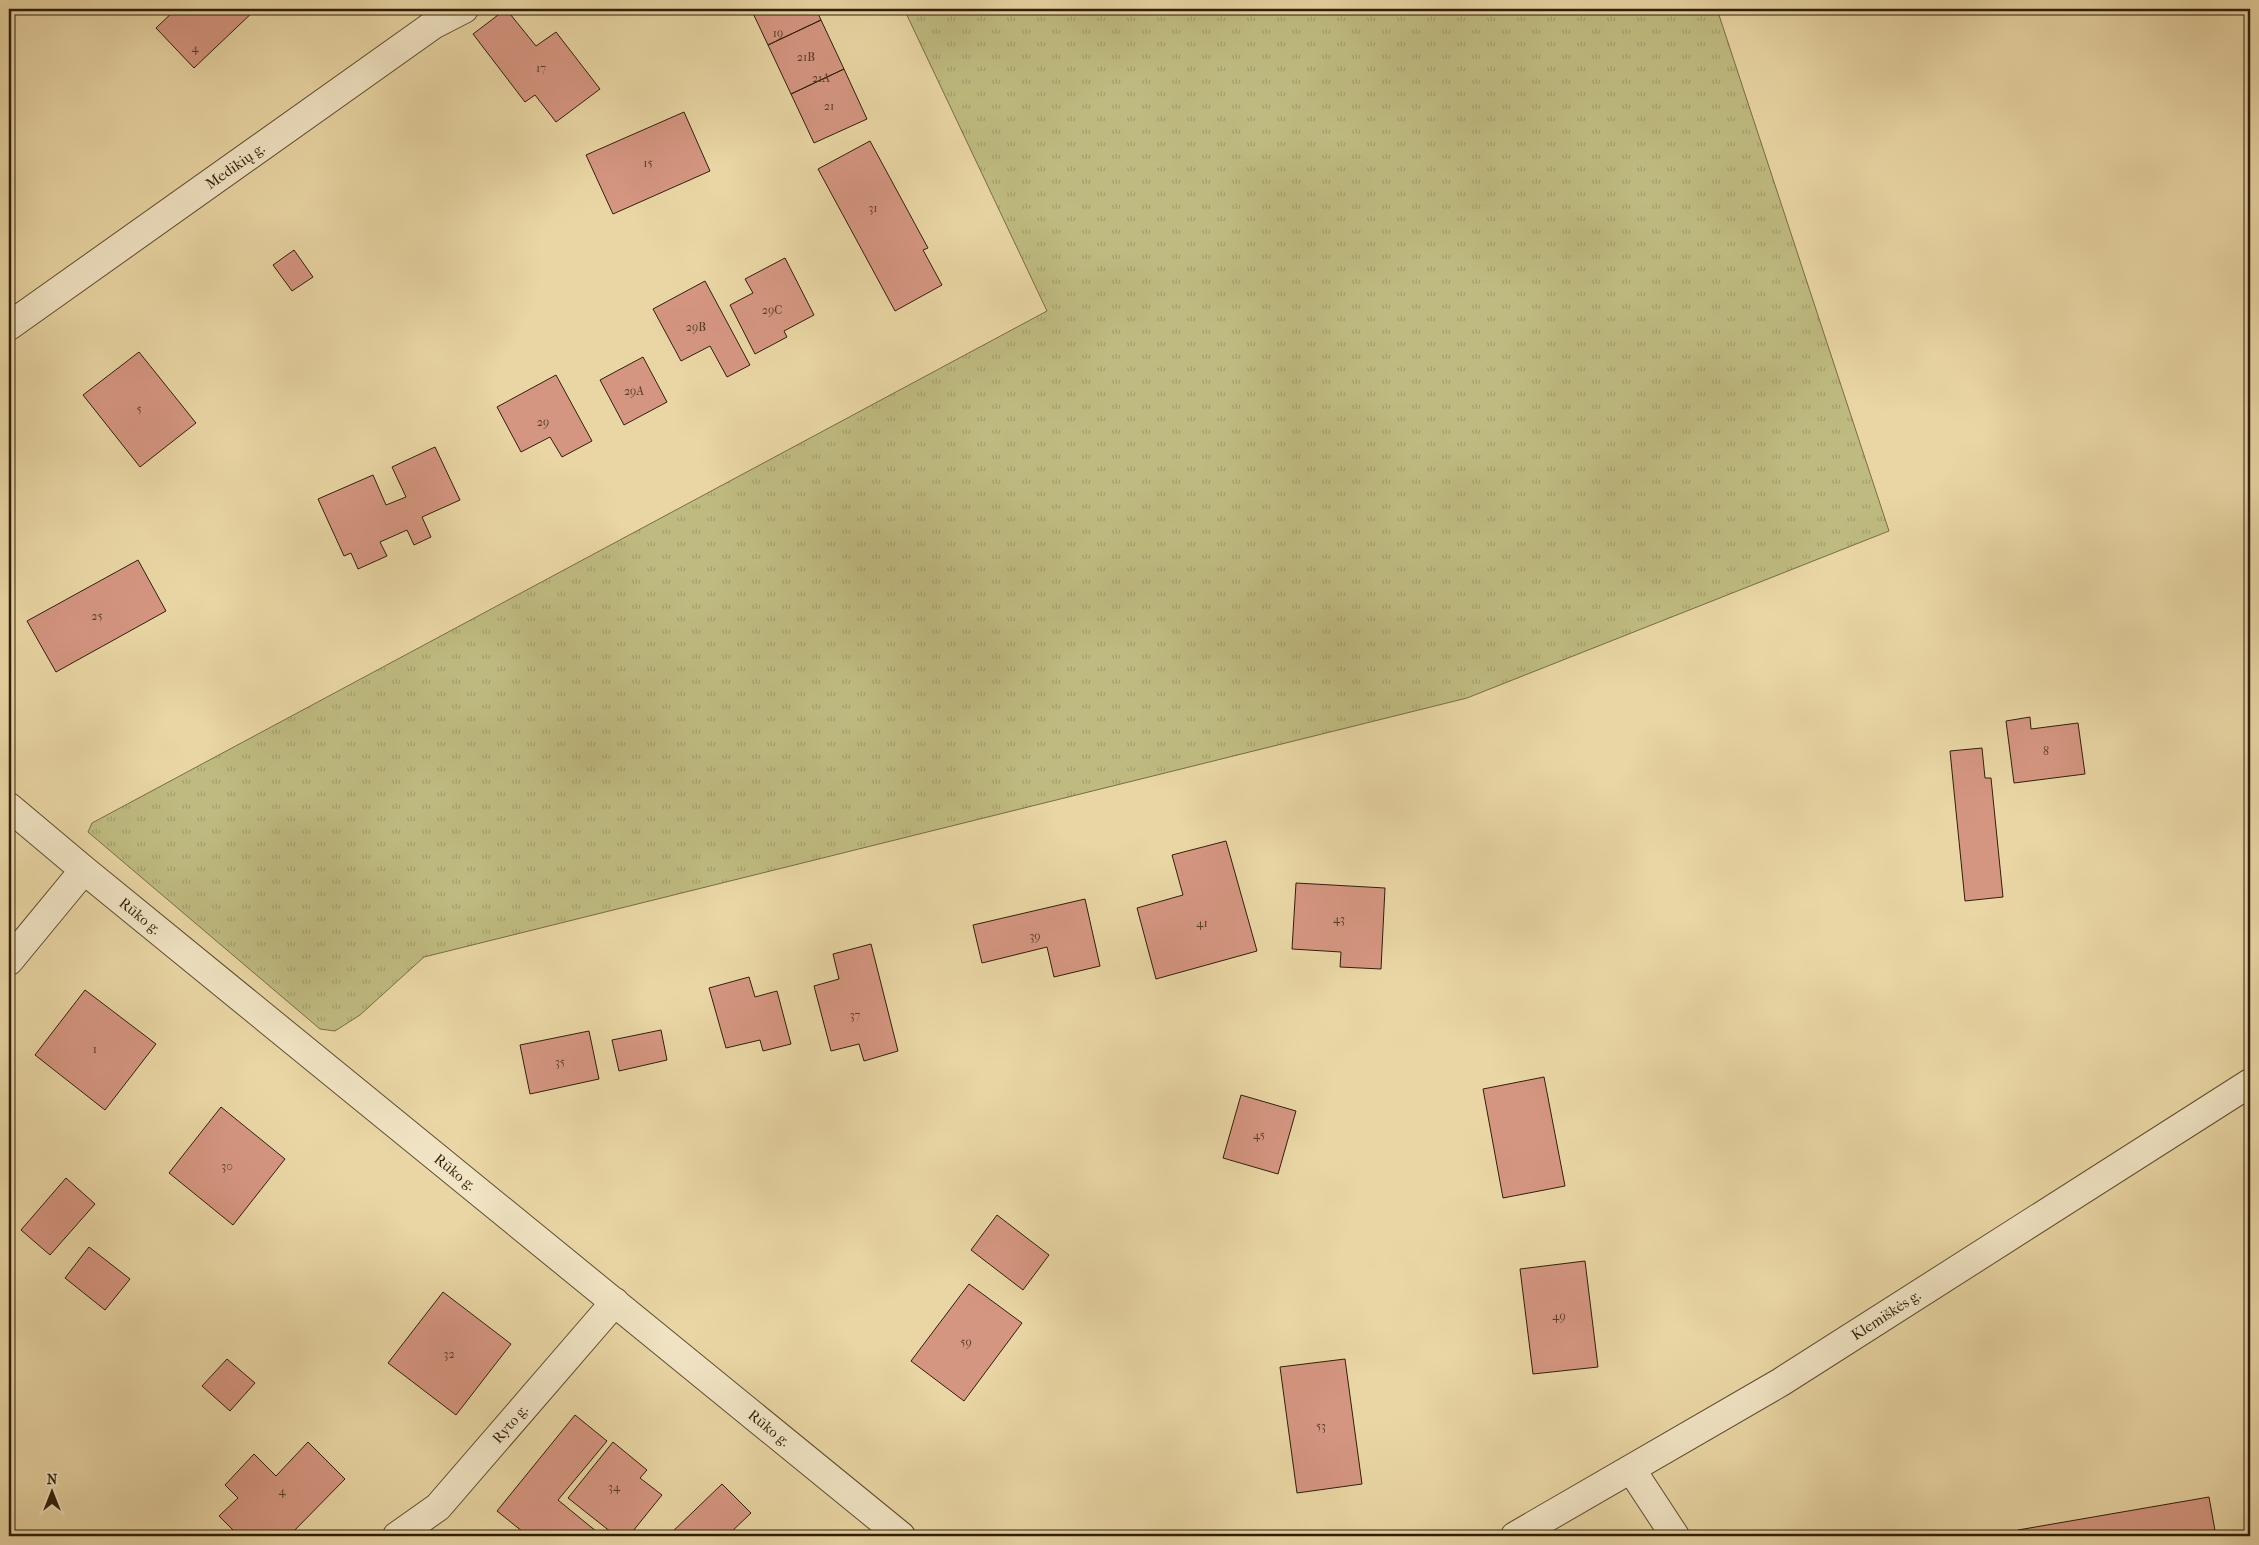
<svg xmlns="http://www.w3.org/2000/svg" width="2259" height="1545" font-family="'IM FELL French Canon',serif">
<defs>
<pattern id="grass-tufts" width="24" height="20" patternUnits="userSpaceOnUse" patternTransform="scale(1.25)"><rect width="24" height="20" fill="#bfbb80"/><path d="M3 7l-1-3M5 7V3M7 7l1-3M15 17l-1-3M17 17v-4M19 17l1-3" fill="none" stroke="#a4a06d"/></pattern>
</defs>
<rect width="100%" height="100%" fill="#e9d6a4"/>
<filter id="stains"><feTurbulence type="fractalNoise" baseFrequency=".004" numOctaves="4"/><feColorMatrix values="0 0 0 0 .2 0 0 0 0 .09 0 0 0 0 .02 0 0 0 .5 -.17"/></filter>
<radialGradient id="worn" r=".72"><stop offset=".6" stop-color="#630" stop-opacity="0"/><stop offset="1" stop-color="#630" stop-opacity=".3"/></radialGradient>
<path fill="url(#grass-tufts)" stroke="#786d45" d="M 904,9 L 1717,9 L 1889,531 L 1467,698 L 424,957 L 360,1015 L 335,1031 L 320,1029 L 88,832 L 92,823 L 1047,311 Z"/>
<path fill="#d59681" stroke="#301f0a" d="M 176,9 L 256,9 L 194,68 L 156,28 Z
M 506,9 L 536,46 L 556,32 L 600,89 L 556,122 L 535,95 L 525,102 L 473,34 Z
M 751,9 L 816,9 L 821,20 L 768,45 Z
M 821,20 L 844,69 L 791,94 L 768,45 Z
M 844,69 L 867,119 L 814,143 L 791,94 Z
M 684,112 L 710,171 L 613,214 L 586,155 Z
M 870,141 L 928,248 L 923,250 L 942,285 L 895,311 L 818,169 Z
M 294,250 L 313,277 L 292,291 L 273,265 Z
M 785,258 L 814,315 L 784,331 L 787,337 L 755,354 L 730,305 L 753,293 L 745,279 Z
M 705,281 L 750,365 L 727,377 L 710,346 L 681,361 L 653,309 Z
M 139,352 L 196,423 L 140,467 L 83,395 Z
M 643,357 L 667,402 L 624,425 L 600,380 Z
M 556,375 L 592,441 L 562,457 L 550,437 L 521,452 L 497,407 Z
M 435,447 L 460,500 L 422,517 L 431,537 L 414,545 L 407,530 L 380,542 L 387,556 L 358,569 L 351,553 L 344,556 L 318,499 L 373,475 L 386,505 L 406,497 L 392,467 Z
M 138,560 L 166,611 L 56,672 L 27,621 Z
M 2030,717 L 2031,729 L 2078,723 L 2085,774 L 2014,783 L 2006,721 Z
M 1982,748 L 1985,778 L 1991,778 L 2003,897 L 1965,901 L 1950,751 Z
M 1226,841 L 1257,951 L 1156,979 L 1137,908 L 1183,895 L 1172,855 Z
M 1296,883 L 1385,888 L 1381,969 L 1340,967 L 1341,952 L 1292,949 Z
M 1085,899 L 1100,966 L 1054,977 L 1047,947 L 982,963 L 973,925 Z
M 871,944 L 898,1051 L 864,1061 L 859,1044 L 831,1051 L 814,986 L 839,979 L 833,954 Z
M 749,977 L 755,997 L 777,991 L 791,1044 L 763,1051 L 760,1040 L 726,1048 L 709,988 Z
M 85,990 L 156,1044 L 105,1110 L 35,1055 Z
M 661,1030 L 667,1060 L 619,1071 L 612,1040 Z
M 589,1031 L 599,1079 L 530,1094 L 520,1045 Z
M 1544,1077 L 1565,1186 L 1503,1198 L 1483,1089 Z
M 1241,1095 L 1296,1111 L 1278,1174 L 1223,1158 Z
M 221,1107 L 285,1159 L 233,1225 L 169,1173 Z
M 66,1178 L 95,1204 L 50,1255 L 21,1230 Z
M 997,1215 L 1049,1255 L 1023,1290 L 971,1250 Z
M 89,1247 L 130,1279 L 105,1310 L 65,1278 Z
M 1585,1261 L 1598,1367 L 1533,1374 L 1520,1269 Z
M 969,1284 L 1022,1323 L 964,1401 L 911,1361 Z
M 443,1292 L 511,1344 L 456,1415 L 388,1363 Z
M 227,1359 L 255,1383 L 230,1411 L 202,1386 Z
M 1345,1359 L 1362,1484 L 1297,1493 L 1280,1367 Z
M 575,1415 L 607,1441 L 558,1500 L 602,1536 L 528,1536 L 497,1511 Z
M 308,1442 L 345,1479 L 289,1536 L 239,1536 L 219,1516 L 238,1498 L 225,1485 L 254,1454 L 276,1476 Z
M 613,1442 L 647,1470 L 640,1478 L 662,1495 L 629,1536 L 616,1536 L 568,1498 Z
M 722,1484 L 751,1513 L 727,1536 L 668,1536 Z
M 2209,1497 L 2216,1536 L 2019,1536 L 2018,1530 Z"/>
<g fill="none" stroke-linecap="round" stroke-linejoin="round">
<defs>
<path id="street" d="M 9,326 L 433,25 L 464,9
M 9,807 L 84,870 L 901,1536
M 9,961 L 84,870
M 1631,1469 L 1675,1536
M 397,1536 L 438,1507 L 615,1302
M 1515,1536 L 1781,1382 L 2250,1083"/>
</defs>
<use href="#street" stroke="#5e4d30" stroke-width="30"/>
<use href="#street" stroke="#f1e4c4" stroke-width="28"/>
</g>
<g text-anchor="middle" stroke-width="4" stroke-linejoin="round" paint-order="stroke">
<g font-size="12" fill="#593d28">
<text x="778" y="37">19</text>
<text x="195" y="52">4</text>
<text x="806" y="61">21B</text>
<text x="541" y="72">17</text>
<text x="821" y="82">21A</text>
<text x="829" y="110">21</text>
<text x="648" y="167">15</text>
<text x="873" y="212">31</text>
<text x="772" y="314">29C</text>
<text x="696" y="331">29B</text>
<text x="634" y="395">29A</text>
<text x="139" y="413">5</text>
<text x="543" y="426">29</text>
<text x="97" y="620">25</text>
<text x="2046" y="755">8</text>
<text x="1339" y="923">43</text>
<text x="1202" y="927">41</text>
<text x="1035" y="940">39</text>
<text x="855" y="1019">37</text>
<text x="95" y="1053">1</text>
<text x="560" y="1066">35</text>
<text x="1259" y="1139">45</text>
<text x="227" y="1170">30</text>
<text x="1559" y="1320">49</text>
<text x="966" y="1346">59</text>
<text x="449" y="1358">32</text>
<text x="1321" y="1430">53</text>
<text x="614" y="1491">34</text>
<text x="282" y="1495">4</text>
</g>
<g font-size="15" fill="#301f0a" stroke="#f1e4c4">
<text transform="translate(235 166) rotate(-35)" y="5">Medikių g.</text>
<text transform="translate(140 916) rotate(39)" y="5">Rūko g.</text>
<text transform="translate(455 1172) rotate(39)" y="5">Rūko g.</text>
<text transform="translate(1886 1315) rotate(-33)" y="5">Klemiškės g.</text>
<text transform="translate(510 1424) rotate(-49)" y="5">Ryto g.</text>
<text transform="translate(769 1428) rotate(39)" y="5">Rūko g.</text>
</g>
</g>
<rect width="2259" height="1545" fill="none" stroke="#e9d6a4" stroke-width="30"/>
<rect x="10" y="10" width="2239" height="1525" fill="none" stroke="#301f0a" stroke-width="2.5"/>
<rect x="15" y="15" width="2229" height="1515" fill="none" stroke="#301f0a"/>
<g transform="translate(52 1492)" stroke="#f1e4c4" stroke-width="4" paint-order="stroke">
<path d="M0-4L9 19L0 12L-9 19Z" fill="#301f0a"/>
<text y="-8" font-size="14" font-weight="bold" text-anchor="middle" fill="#301f0a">N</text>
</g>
<rect width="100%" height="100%" filter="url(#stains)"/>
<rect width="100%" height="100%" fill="url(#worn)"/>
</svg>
